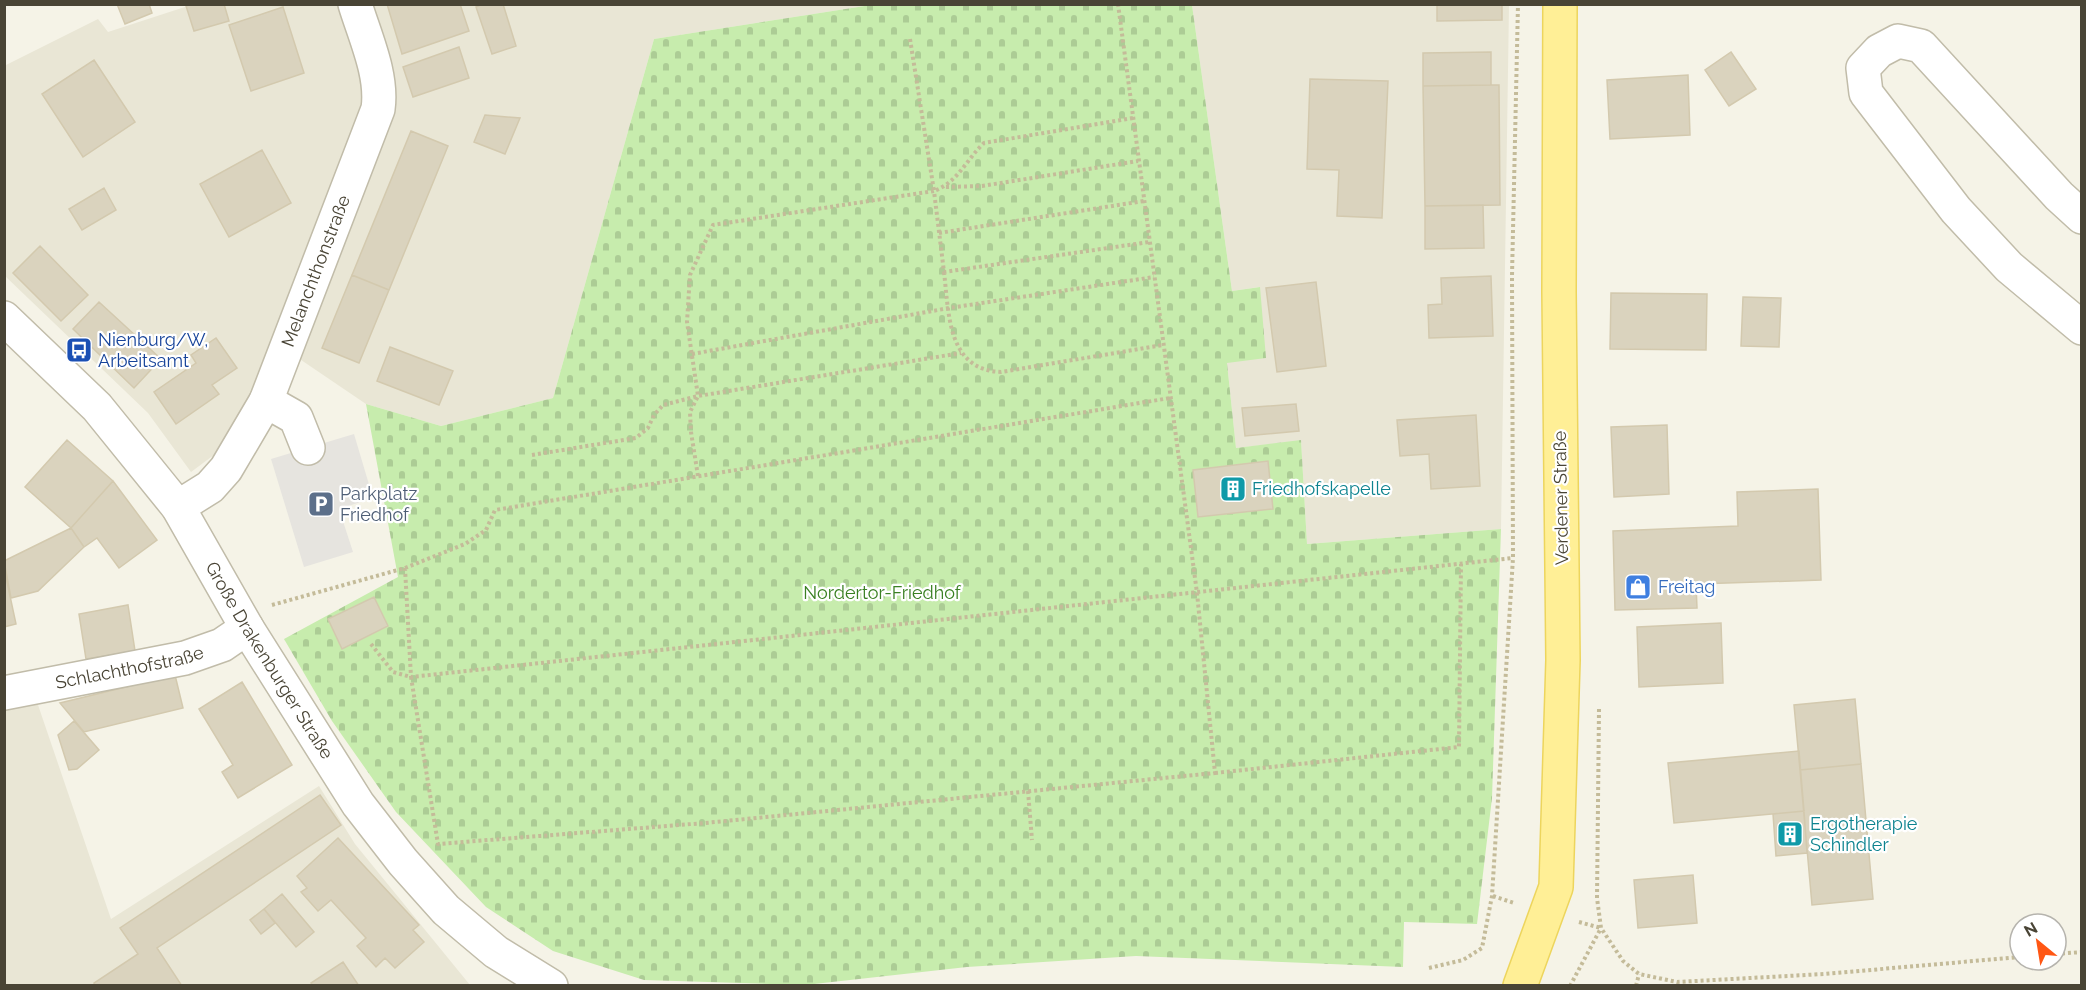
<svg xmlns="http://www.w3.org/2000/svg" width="2086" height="990" font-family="Raleway,sans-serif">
<defs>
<pattern id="cemetery-stones" width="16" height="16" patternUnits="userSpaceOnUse" patternTransform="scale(1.5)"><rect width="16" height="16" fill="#c7ecad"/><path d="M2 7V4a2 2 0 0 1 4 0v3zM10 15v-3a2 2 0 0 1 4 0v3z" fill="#accc95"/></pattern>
</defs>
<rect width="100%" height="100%" fill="#f5f3e7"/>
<path fill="#e9e6d5" d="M 191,5 L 871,5 L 654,39 L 553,398 L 441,426 L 366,404 L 279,345 L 226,446 L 191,472 L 148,413 L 5,276 L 4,66 L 98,19 L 108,32 Z
M 1192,5 L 1509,5 L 1501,529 L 1307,544 L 1301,441 L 1236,448 L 1227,363 L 1259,287 L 1232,291 Z
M 37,702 L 111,919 L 319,786 L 355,844 L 470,985 L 5,985 L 4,709 Z"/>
<path fill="url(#cemetery-stones)" d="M 871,5 L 1192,5 L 1232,291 L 1260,287 L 1266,358 L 1227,363 L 1236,448 L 1301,440 L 1307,544 L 1501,529 L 1492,798 L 1477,924 L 1404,922 L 1403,967 L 1136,956 L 967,967 L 805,985 L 644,980 L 553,951 L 486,907 L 396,812 L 332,721 L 284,639 L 398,577 L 366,404 L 441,426 L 553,398 L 654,39 Z"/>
<path fill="#e6e4df" d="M 354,434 L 373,498 L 339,509 L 353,552 L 304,567 L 271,459 Z"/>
<path fill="#dad3be" stroke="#d3c9ae" stroke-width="1.5" d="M 117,4 L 149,4 L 152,13 L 125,24 Z
M 191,4 L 224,4 L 229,21 L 194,31 L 186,6 Z
M 387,4 L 460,4 L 469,31 L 402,54 Z
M 483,4 L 503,4 L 516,46 L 492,54 L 476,7 Z
M 1437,4 L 1502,4 L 1502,20 L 1437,21 Z
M 283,7 L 304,73 L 251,91 L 229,25 Z
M 459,47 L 469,78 L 413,97 L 403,67 Z
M 1491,52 L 1491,85 L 1423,86 L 1423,53 Z
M 1731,52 L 1756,89 L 1729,106 L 1705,70 Z
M 94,60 L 135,122 L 83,157 L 42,94 Z
M 1688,75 L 1690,135 L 1610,139 L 1607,80 Z
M 1310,79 L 1388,81 L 1382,218 L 1337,216 L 1339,170 L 1307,169 Z
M 1491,85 L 1499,85 L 1500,205 L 1425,206 L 1423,86 Z
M 485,115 L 520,118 L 505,154 L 474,142 Z
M 411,131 L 448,146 L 389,290 L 352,275 Z
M 262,150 L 291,203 L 229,237 L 200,184 Z
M 104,188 L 116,210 L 82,230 L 69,209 Z
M 1483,205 L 1484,248 L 1425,249 L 1425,206 Z
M 40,246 L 88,295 L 61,321 L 13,273 Z
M 352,275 L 389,290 L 359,363 L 322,348 Z
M 1491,276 L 1493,336 L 1429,338 L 1428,305 L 1442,304 L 1441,278 Z
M 1316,282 L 1326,366 L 1277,372 L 1266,288 Z
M 1611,293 L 1707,294 L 1706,350 L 1610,349 Z
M 1743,297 L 1781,298 L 1779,347 L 1741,346 Z
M 99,302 L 161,359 L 134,388 L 73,329 Z
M 216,338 L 237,368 L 212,385 L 219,394 L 176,424 L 154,392 L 196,363 L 191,355 Z
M 390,347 L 453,371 L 439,405 L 377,381 Z
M 1296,404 L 1299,431 L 1245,436 L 1242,408 Z
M 1476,415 L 1480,486 L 1431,489 L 1429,454 L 1400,456 L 1397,420 Z
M 1667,425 L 1669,494 L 1614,497 L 1611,427 Z
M 67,440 L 113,481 L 71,528 L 25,487 Z
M 1268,461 L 1273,509 L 1198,517 L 1193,470 Z
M 113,481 L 157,540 L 119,568 L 97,538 L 84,547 L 71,528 Z
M 1818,489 L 1821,580 L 1696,584 L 1697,608 L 1615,610 L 1613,531 L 1738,526 L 1737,492 Z
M 71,528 L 84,547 L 38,591 L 11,598 L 4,561 Z
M 4,568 L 16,624 L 4,627 Z
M 374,597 L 388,626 L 342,649 L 328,619 Z
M 128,605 L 135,651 L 86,659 L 79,614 Z
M 1721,623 L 1723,683 L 1639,687 L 1637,627 Z
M 175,675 L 183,708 L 84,732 L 60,703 Z
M 242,682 L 292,765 L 238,798 L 222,772 L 233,765 L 199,709 Z
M 1855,699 L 1861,764 L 1800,770 L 1794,705 Z
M 74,721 L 99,750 L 77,769 L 69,770 L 58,735 Z
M 1799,751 L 1804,811 L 1674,823 L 1668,763 Z
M 1861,764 L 1873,899 L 1812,905 L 1800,770 Z
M 320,795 L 341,825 L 157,948 L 182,986 L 95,986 L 94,983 L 138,954 L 120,928 Z
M 1804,811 L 1807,853 L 1776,856 L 1773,814 Z
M 338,838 L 419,925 L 413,930 L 424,942 L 395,968 L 385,958 L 376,967 L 357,946 L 366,938 L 331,900 L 318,911 L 301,892 L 307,888 L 297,876 Z
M 1693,875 L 1697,923 L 1638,928 L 1634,880 Z
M 282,894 L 314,932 L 296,947 L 264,909 Z
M 264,909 L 275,923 L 261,934 L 250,920 Z
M 343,962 L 359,986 L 313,986 L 311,983 Z"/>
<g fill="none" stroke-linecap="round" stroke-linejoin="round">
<defs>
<g id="minor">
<path d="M 2082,217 L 2059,196 L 1921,46 L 1898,41 L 1879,51 L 1863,68 L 1866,93 L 1956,210 L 2009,267 L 2082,328"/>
<path id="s1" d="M 4,318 L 97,407 L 178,507 L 247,628 L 358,804 L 403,862 L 446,910 L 496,952 L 551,986"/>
<path d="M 266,401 L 296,418 L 308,448"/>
<path id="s2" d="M 178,507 L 210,487 L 226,469 L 266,401 L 378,109 C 383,75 365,37 355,4"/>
<path id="s3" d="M 4,693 L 185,658 L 222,645 L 247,628"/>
</g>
<path id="major" d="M 1520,986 L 1556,887 L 1563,660 L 1559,292 L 1560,4"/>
</defs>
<use href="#minor" stroke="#c1bca9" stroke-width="36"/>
<use href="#major" stroke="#edd55d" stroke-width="36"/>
<path stroke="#c4bb99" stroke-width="4" stroke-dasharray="3 3" stroke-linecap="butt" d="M 910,39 L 934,191 C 958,182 966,160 984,143 L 1133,118
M 946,187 L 982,186 L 1138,161
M 939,233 L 1144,201
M 944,272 C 949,313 947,370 1001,372 L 1163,345
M 692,354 L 949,308 L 1154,277
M 532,455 L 636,438 L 648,428 L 654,415 L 663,405 L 698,396 L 961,353
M 698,476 L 691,432 L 690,412 L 698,396 L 687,322 L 690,275 L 713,225 L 934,191 L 944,272 L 1149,242
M 405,568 L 465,544 L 486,530 L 495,510 L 1170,398
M 272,605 L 405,568 L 411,677 L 1513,558
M 371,644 L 393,672 L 411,677 L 438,844 L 705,823 L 1215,773 L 1197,593 L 1118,4
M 1599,709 L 1597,898 L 1601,928 L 1623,961 L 1639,974 L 1677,982 L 1824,974 L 2020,957
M 1215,773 L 1459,747 L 1461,564
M 1028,791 L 1032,840
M 1493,896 L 1514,903
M 1579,922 L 1601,928
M 2056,954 L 2082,952
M 1429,968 L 1463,960 L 1482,948 L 1492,896 L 1513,558 L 1512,276 L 1518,4
M 1570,986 L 1601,928
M 1636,986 L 1639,974"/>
<use href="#minor" stroke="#fff" stroke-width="33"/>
<use href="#major" stroke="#ffef96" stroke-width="33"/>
</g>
<defs>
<symbol id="bus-square" viewBox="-11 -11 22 22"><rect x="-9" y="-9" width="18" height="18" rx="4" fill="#1a4fb4" stroke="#fff"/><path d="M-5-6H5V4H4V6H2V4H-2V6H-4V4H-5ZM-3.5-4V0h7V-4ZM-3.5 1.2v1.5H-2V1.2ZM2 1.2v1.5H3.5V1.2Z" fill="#fff"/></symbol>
<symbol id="building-square" viewBox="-11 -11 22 22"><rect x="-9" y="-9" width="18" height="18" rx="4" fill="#0f9aa8" stroke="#fff"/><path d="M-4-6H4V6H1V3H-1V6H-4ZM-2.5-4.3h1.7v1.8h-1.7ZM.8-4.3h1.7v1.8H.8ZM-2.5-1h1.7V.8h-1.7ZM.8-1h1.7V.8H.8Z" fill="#fff"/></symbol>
<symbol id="parking-square" viewBox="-11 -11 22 22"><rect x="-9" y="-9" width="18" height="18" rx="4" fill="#5c6f8a" stroke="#fff"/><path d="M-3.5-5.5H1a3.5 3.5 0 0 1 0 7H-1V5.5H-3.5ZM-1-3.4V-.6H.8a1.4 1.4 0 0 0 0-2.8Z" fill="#fff"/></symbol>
<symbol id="shop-square" viewBox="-11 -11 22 22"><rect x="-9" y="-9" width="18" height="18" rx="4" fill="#3f7fe0" stroke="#fff"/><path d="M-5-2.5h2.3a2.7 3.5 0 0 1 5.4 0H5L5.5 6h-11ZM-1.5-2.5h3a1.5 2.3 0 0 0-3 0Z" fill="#fff"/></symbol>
</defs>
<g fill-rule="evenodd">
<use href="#bus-square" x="64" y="335" width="30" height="30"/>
<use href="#building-square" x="1218" y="474" width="30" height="30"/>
<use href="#parking-square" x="306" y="489" width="30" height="30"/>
<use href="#shop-square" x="1623" y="572" width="30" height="30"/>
<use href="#building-square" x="1775" y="819" width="30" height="30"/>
</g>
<g text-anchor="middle" stroke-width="4.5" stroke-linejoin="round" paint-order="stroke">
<g font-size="18" fill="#494435" stroke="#fff">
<text dy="6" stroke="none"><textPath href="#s2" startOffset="280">Melanchthonstraße</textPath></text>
<text transform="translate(1561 498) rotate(-91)" y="6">Verdener Straße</text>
<text dy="6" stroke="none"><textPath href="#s1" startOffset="436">Große Drakenburger Straße</textPath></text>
<text dy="6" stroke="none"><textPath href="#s3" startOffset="128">Schlachthofstraße</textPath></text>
</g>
<g font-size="18" fill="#164399" stroke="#fff" text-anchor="start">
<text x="98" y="346">Nienburg/W,<tspan x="98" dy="21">Arbeitsamt</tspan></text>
</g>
<g font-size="18" fill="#0d838f" stroke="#fff" text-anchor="start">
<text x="1252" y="495">Friedhofskapelle</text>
<text x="1810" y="830">Ergotherapie<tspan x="1810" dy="21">Schindler</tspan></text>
</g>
<g font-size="18" fill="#4e5e75" stroke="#fff" text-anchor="start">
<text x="340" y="500">Parkplatz<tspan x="340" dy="21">Friedhof</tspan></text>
</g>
<g font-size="18" fill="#366cbe" stroke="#fff" text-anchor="start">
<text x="1658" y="593">Freitag</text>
</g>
<g font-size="18" fill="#3a8023" stroke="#fff">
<text x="882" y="599">Nordertor-Friedhof</text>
</g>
</g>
<rect width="2086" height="990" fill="none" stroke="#494435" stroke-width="12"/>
<g transform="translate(2038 942) rotate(330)"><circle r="28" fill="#ffffff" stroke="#b6b4ae" stroke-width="1.5"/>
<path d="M0-4.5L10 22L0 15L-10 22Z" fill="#ff5714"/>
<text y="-9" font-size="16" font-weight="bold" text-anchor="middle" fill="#494435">N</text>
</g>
</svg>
